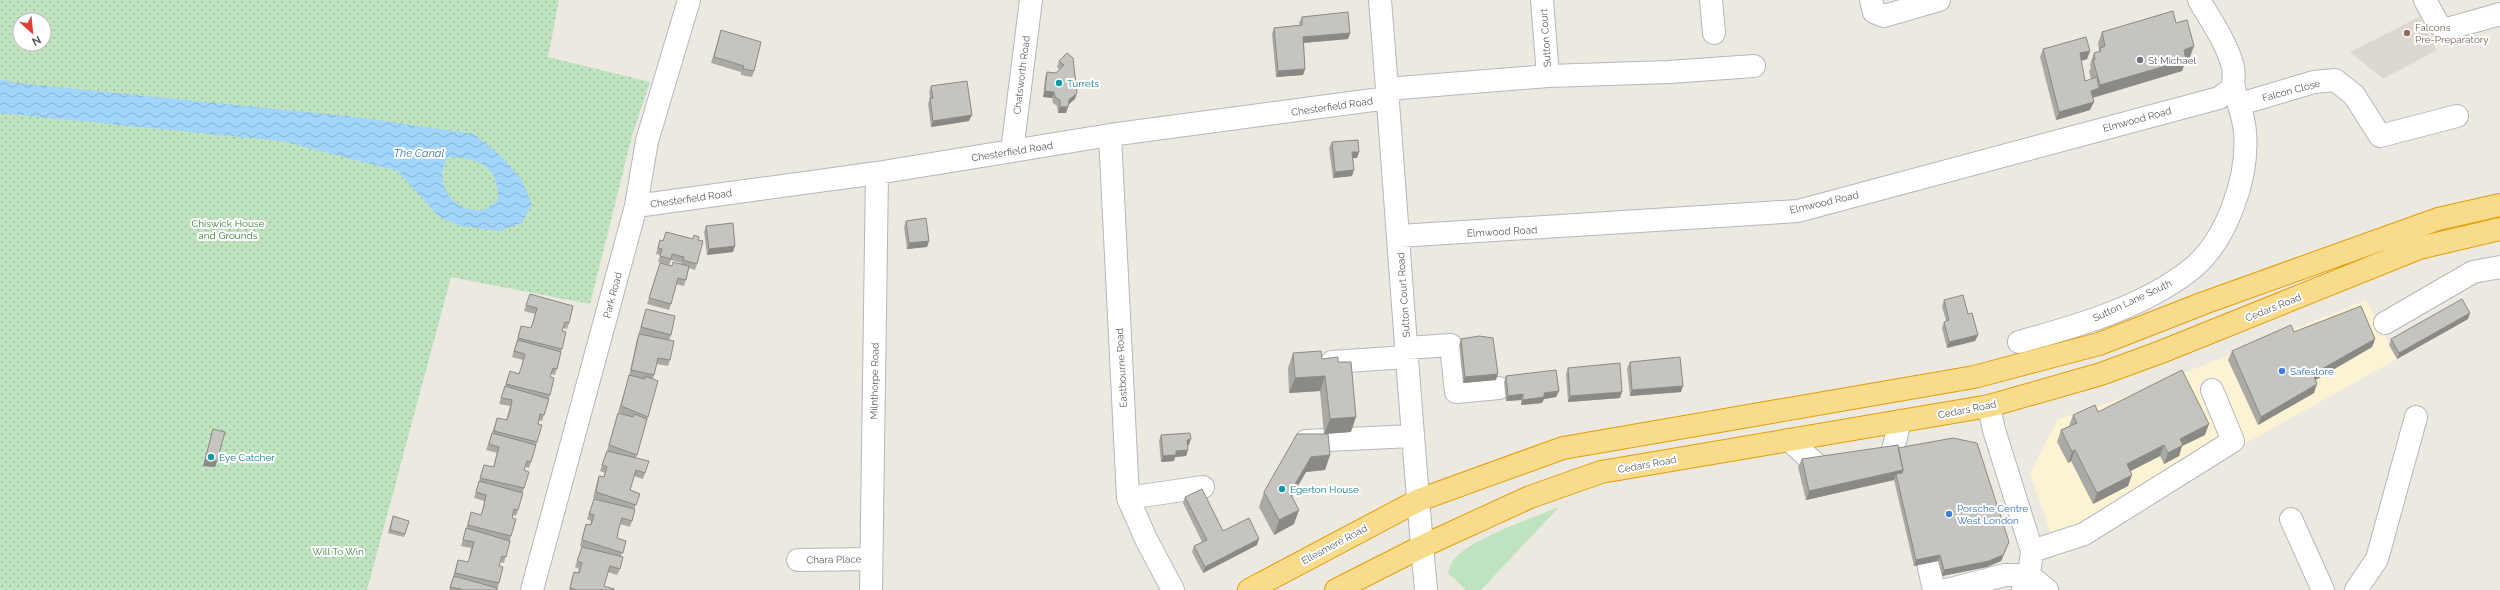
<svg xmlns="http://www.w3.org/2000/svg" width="2500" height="590" font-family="Raleway,sans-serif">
<defs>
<pattern id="park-dots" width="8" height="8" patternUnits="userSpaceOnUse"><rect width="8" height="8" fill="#bee3be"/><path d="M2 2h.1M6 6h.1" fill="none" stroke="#9dbb9e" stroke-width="1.8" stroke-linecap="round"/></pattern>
<pattern id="water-waves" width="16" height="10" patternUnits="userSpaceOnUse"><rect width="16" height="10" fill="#a1d5fb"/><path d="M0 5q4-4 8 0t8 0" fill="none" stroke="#86b0cf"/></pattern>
</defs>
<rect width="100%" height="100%" fill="#ece9e1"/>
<path fill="#fcf3d5" d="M 2366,300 L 2397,359 L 2226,454 L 2059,557 L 2030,473 L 2058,419 L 2114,401 Z"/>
<path fill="#dcd8cf" d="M 2419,17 L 2437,50 L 2383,79 L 2350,52 Z"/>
<path fill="#bee3be" d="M 1559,507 L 1481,590 L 1466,590 L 1448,573 C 1450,566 1452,560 1458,555 C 1478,537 1532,518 1559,507 Z"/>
<path fill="url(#park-dots)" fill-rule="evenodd" d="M 0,0 L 559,0 L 548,57 L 650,82 L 632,136 L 590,304 L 451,277 L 367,590 L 0,590 ZM 20,20 L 44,20 L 44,44 L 20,44 Z"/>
<path fill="url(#water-waves)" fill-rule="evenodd" d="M 0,79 L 18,83 L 356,117 L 474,134 L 503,158 L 521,179 L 532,204 L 522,223 L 499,231 L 461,226 L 439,217 L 398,171 L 282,141 L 0,113 ZM 448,157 C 480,158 499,166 498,200 C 494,203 488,209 483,210 C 452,213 432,182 448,157 Z"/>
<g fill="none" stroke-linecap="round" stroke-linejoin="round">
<defs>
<path id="minor" d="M 1380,0 C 1396,197 1408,394 1426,590
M 1542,0 L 1548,76
M 1711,0 L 1714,33
M 1871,0 L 1874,12 L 1884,16 L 1939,0
M 2425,0 L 2438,24 L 2447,29 L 2500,14
M 1387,89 L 1548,76 L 1669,72 L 1754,66
M 2240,104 L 2314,82 L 2335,80 L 2354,95 L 2380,136 L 2457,116
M 1110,135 L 1128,498 L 1146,539 L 1173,590
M 1012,151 L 1031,0
M 636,206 L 877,173 L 1110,135 L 1388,98
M 1399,236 L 1798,211 L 2219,98 L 2234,87
M 2385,323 L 2473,272 L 2500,267
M 2019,342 C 2077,326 2141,308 2189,271 C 2226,243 2249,178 2245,132 C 2244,117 2238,103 2234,88 C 2232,82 2235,74 2233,67 C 2227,43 2211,21 2199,0
M 1407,348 L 1451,345 L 1456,392 L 1499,388
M 1332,362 L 1407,357
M 1989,406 L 1994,430 L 2032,551 L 2029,575 L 2023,590
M 1789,440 L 1817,465
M 1306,441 L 1412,436
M 1892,454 L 1900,421
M 1128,498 L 1203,487
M 2291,519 L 2323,590
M 2032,551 L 2084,534 L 2233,441 L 2212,390
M 798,560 L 871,559
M 1928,563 L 1934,590
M 2029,575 L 2047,590
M 532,590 L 636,206 L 647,141 L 689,0
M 871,590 L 877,173
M 1947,590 L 2005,575 L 2029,575
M 2356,590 L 2377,559 L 2416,417"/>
<path id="highway" d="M 1249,590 L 1419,500 L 1563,448 L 1974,377 L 2099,344 L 2204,303 L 2438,219 L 2500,205
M 1336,590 L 1423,546 L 1530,497 L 1601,472 L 1989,406 L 2101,374 L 2161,352 L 2419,248 L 2500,229"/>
</defs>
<use href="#minor" stroke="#b3b7bb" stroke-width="24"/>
<use href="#highway" stroke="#e39d09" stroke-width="24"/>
<use href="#minor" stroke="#fff" stroke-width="22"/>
<use href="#highway" stroke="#f8dc8b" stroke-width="22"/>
</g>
<path fill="#aaa9a3" d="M 1302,17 L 1350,33 L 1348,39 L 1304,43 L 1305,69 L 1303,75 L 1276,77 L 1272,34 L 1274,28 L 1300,25 L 1299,23 Z
M 2176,23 L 2190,57 L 2186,59 L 2182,71 L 2093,98 L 2090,110 L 2056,120 L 2040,57 L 2043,49 L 2090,51 L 2087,59 L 2081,61 L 2085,81 L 2091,79 L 2089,71 L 2091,68 L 2090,64 L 2094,53 L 2099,52 L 2099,50 L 2098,43 L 2102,32 Z
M 721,30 L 754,71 L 752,77 L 741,75 L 741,72 L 711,63 Z
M 1067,53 L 1075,99 L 1068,104 L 1066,113 L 1058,113 L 1057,106 L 1053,103 L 1052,98 L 1043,97 L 1045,78 L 1047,72 L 1056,73 L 1059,69 L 1057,67 L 1059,61 Z
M 931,86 L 969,121 L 931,127 L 928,104 L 930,98 L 929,92 Z
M 1332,142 L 1359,152 L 1357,158 L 1353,158 L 1352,176 L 1333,178 L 1329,148 Z
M 906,221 L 929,241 L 927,247 L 907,249 L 904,227 Z
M 706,226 L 733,252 L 707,255 L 704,232 Z
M 666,232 L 698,240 L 697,264 L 695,270 L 689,268 L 684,286 L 676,284 L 671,304 L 669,310 L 647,304 L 660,263 L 672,266 L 673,262 L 681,264 L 682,263 L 671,260 L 669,265 L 658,262 L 660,255 L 656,254 L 658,246 L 660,240 L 663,241 Z
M 530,294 L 569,323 L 567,329 L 563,328 L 562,331 L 562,349 L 555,375 L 551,374 L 550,377 L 550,395 L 544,415 L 542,421 L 539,420 L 538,424 L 537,442 L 529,468 L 525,467 L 524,470 L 524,488 L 518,510 L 516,516 L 513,515 L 512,518 L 511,536 L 504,563 L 500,562 L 499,566 L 499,583 L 497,590 L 449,590 L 458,560 L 468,562 L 469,559 L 471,548 L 461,546 L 471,512 L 481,515 L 482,512 L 484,501 L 474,498 L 484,465 L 493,467 L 494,464 L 497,453 L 486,450 L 495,424 L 497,418 L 506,420 L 507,417 L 510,406 L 499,404 L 510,371 L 519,374 L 520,371 L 523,360 L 512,357 L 521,326 L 531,328 L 532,325 L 535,314 L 524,311 Z
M 1944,300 L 1968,314 L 1978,335 L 1975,341 L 1947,348 L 1942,328 L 1944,322 L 1946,321 L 1942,306 Z
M 646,309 L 671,335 L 669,340 L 670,360 L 668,366 L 657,364 L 653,379 L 648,417 L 646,423 L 636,458 L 645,473 L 643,479 L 634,476 L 630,490 L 640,494 L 634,509 L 632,521 L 630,527 L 620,524 L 617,538 L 626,541 L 621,556 L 620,569 L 617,575 L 608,572 L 604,586 L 614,590 L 569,590 L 572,577 L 574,572 L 578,573 L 579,569 L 575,567 L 582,547 L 580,546 L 584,530 L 586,524 L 590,525 L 591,521 L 587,519 L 594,499 L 603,501 L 593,498 L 597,482 L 599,476 L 604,477 L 605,473 L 600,471 L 607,451 L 616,419 L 618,413 L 623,414 L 618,412 L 629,376 L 637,339 Z
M 2468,319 L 2397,359 L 2389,345 L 2391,339 Z
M 2294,332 L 2375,339 L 2372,347 L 2316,380 L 2314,393 L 2258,425 L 2228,360 L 2232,351 Z
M 1461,339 L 1496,380 L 1463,383 L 1459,345 Z
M 1293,353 L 1322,359 L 1351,432 L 1325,434 L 1330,455 L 1325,470 L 1306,472 L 1292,496 L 1294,524 L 1274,535 L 1259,507 L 1264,492 L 1324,434 L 1320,391 L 1289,393 L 1288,368 Z
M 1630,362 L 1681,392 L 1630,396 L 1627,368 Z
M 1568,368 L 1620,398 L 1568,402 L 1566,374 Z
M 1506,376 L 1559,391 L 1556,397 L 1544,399 L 1542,403 L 1521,405 L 1521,400 L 1506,401 L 1504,382 Z
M 2098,412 L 2205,435 L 2182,446 L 2179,456 L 2164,464 L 2160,456 L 2130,471 L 2128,486 L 2093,504 L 2071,461 L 2068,463 L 2057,442 L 2061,430 L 2069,426 L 2073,415 Z
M 213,429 L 217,461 L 215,467 L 203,466 L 211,435 Z
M 1161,435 L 1189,445 L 1188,445 L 1186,456 L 1175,457 L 1174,461 L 1161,462 L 1159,441 Z
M 1898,448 L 2007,548 L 2001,561 L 1987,567 L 1942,576 L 1938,561 L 1914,566 L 1894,480 L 1806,500 L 1798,467 L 1802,459 Z
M 1185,497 L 1223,531 L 1257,545 L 1203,573 L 1192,552 L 1194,546 L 1202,542 L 1183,503 Z
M 392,519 L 405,534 L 404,537 L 388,533 Z"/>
<path fill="#8b8985" d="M 1350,33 L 1348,39 L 1301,43 L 1303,37 Z
M 2194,46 L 2190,57 L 2180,61 L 2184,50 Z
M 2090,51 L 2087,59 L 2077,62 L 2080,53 Z
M 2186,60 L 2182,71 L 2088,99 L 2091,91 L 2099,88 L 2100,85 Z
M 1305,69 L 1303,75 L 1276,77 L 1278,71 Z
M 1045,91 L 1054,92 L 1052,98 L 1043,97 Z
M 1077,93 L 1075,99 L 1067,106 L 1069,100 Z
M 2094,102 L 2090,110 L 2056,120 L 2059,112 Z
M 1060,107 L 1068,107 L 1066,113 L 1058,113 Z
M 972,115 L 969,121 L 931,127 L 933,121 Z
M 1352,152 L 1359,152 L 1357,158 L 1350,158 Z
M 1354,170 L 1352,176 L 1333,178 L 1335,172 Z
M 929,241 L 927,247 L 907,249 L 909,243 Z
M 735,246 L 733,252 L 707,255 L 709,249 Z
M 2470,313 L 2468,319 L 2397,359 L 2399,353 Z
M 1978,335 L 1975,341 L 1947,348 L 1949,342 Z
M 2375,339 L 2372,347 L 2310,383 L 2313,374 Z
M 1498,374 L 1496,380 L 1463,383 L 1465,377 Z
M 1325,376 L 1320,391 L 1289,393 L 1295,378 Z
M 2317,384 L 2314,393 L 2258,425 L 2261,417 Z
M 1683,386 L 1681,392 L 1630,396 L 1632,390 Z
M 1559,391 L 1556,397 L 1544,399 L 1542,403 L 1521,405 L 1523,400 L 1544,393 Z
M 1622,392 L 1620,398 L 1568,402 L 1570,396 Z
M 1523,394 L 1521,400 L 1506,401 L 1508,396 Z
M 1356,417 L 1351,432 L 1324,434 L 1330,419 Z
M 2209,424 L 2205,435 L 2182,446 L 2179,456 L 2164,464 L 2168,453 L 2180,439 Z
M 1191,439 L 1189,445 L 1185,446 L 1187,440 Z
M 2164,445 L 2160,456 L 2123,475 L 2127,464 Z
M 1188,450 L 1186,456 L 1175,457 L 1174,461 L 1161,462 L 1163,456 L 1176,451 Z
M 2075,450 L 2071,461 L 2068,463 L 2072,452 Z
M 1330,455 L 1325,470 L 1306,472 L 1285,508 L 1290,493 L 1311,457 Z
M 205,460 L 217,461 L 215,467 L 203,466 Z
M 1903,470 L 1900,478 L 1896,474 L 1894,480 L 1806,500 L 1809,491 Z
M 2132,475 L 2128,486 L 2093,504 L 2097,493 Z
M 1299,510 L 1294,524 L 1274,535 L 1279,520 Z
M 1259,539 L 1257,545 L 1203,573 L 1205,567 Z
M 2009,542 L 2001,561 L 1987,567 L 1942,576 L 1944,570 Z
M 1940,555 L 1938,561 L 1914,566 L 1916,560 Z"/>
<path fill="#c6c4be" stroke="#8b8985" d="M 2173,11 L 2176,23 L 2187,20 L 2194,46 L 2184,50 L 2186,60 L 2100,85 L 2093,60 L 2095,60 L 2094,53 L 2101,51 L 2100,48 L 2105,46 L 2102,32 Z
M 1348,12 L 1350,33 L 1303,37 L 1305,69 L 1278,71 L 1274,28 L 1302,25 L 1302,17 Z
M 721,30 L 761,42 L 754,71 L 743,69 L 744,66 L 714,57 Z
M 2086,37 L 2090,51 L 2080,53 L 2085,81 L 2097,77 L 2099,88 L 2091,91 L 2094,102 L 2059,112 L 2043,49 Z
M 1067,53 L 1073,58 L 1077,93 L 1069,100 L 1068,107 L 1060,107 L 1060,100 L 1055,97 L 1054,92 L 1045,91 L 1047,72 L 1056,73 L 1064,65 L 1059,61 Z
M 967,81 L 972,115 L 933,121 L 930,98 L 933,98 L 931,86 Z
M 1358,140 L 1359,152 L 1352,152 L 1354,170 L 1335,172 L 1332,142 Z
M 926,218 L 929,241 L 909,243 L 906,221 Z
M 733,223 L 735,246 L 709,249 L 706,226 Z
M 666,232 L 693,239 L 694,235 L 699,237 L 698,240 L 703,241 L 697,264 L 683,260 L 684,257 L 672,254 L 671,259 L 660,256 L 662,249 L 658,248 L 660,240 L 663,241 Z
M 673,262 L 689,266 L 686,280 L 678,278 L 671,304 L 649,298 L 660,263 L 672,266 Z
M 530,294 L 573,306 L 569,323 L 565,322 L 562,331 L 566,332 L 562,349 L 518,338 L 521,326 L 531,328 L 534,319 L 537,308 L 526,305 Z
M 1963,295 L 1968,314 L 1972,313 L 1978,335 L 1949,342 L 1944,322 L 1949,320 L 1944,300 Z
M 2462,299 L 2470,313 L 2399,353 L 2391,339 Z
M 2361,306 L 2375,339 L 2313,374 L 2317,384 L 2261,417 L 2232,351 L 2291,325 L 2294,332 Z
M 646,309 L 675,316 L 671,335 L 641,327 Z
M 639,334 L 674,341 L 670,360 L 658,358 L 654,375 L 631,370 Z
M 1479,336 L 1493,338 L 1498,374 L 1465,377 L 1461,339 Z
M 518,340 L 561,352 L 557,369 L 553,368 L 550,377 L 554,378 L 550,395 L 506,384 L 510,371 L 519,374 L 522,365 L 525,354 L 514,351 Z
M 1321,351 L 1322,359 L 1338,357 L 1338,362 L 1351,362 L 1356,417 L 1330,419 L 1325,376 L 1295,378 L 1293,353 Z
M 1680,357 L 1683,386 L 1632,390 L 1630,362 Z
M 1620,363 L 1622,392 L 1570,396 L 1568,368 Z
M 1556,370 L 1559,391 L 1544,393 L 1544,397 L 1523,400 L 1523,394 L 1508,396 L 1506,376 Z
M 2182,370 L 2209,424 L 2180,439 L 2183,445 L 2168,453 L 2164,445 L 2127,464 L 2132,475 L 2097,493 L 2075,450 L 2072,452 L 2061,430 L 2077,423 L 2073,415 L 2095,405 L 2098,412 Z
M 629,375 L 645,379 L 645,376 L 658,381 L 648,417 L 621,406 Z
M 505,386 L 549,399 L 544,415 L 540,414 L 538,424 L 542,425 L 537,442 L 494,431 L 497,418 L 507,420 L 510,411 L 512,400 L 501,398 Z
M 618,413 L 633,417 L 634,414 L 647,419 L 637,455 L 609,445 Z
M 213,429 L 225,432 L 217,461 L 205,460 Z
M 492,433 L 536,445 L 531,462 L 527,461 L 524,470 L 529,472 L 524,488 L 480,478 L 484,465 L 494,467 L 496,458 L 499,447 L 489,444 Z
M 1190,433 L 1191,439 L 1187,440 L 1188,450 L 1176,451 L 1176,455 L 1163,456 L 1161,435 Z
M 1297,434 L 1328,434 L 1330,455 L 1311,457 L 1290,493 L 1299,510 L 1279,520 L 1264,492 Z
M 1953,438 L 1977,443 L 2009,542 L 2003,555 L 1989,561 L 1944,570 L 1940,555 L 1916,560 L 1896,474 L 1902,473 L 1903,470 L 1898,448 Z
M 1898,445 L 1903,470 L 1809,491 L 1802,459 Z
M 607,451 L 649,461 L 645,473 L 636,470 L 630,490 L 640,494 L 636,505 L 596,492 L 599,476 L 604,477 L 607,467 L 602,465 Z
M 479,481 L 523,493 L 518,510 L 514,509 L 512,518 L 516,519 L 511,536 L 468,525 L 471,512 L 481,515 L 484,506 L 486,495 L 476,492 Z
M 1202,489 L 1223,531 L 1249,518 L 1259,539 L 1205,567 L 1194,546 L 1207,540 L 1185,497 Z
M 594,499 L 635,509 L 632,521 L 622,518 L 619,528 L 617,538 L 626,541 L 623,553 L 582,540 L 586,524 L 591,525 L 594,515 L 589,514 Z
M 393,516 L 409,521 L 405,534 L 390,530 Z
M 466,528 L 510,541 L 506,557 L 502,556 L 499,566 L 503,567 L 499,583 L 455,573 L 458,560 L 468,562 L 471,553 L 474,542 L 463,540 Z
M 582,547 L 623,557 L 620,569 L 610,566 L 604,586 L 614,589 L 614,590 L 577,590 L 570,588 L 574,572 L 579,573 L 582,563 L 577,561 Z
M 454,576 L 497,588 L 497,590 L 461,590 L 461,589 L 450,587 Z"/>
<circle fill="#8d6e63" stroke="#fff" stroke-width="1.5" cx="2407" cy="33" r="4"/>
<circle fill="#6b7280" stroke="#fff" stroke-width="1.5" cx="2140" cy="60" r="4"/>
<g fill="#0f9aa8" stroke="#fff" stroke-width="1.5">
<circle cx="1059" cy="83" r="4"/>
<circle cx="211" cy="457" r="4"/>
<circle cx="1282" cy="489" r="4"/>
</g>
<g fill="#3f7fe0" stroke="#fff" stroke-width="1.5">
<circle cx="2282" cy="371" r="4"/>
<circle cx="1949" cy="514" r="4"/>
</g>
<g text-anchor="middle" stroke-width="4" stroke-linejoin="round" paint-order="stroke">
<g font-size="10" fill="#785e54" stroke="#fff" text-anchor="start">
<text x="2415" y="31">Falcons<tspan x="2415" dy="12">Pre-Preparatory</tspan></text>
</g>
<g font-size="10" fill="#595d61" stroke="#fff">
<text transform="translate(1545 38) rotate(-94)" y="4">Sutton Court</text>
<text transform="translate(1021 75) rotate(-83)" y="4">Chatsworth Road</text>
<text transform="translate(2291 90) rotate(-15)" y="4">Falcon Close</text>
<text transform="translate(1332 106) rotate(-8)" y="4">Chesterfield Road</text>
<text transform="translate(2137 119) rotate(-15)" y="4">Elmwood Road</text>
<text transform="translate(1012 151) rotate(-9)" y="4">Chesterfield Road</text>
<text transform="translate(691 198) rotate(-8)" y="4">Chesterfield Road</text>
<text transform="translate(1824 202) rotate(-13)" y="4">Elmwood Road</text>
<text transform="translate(1502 231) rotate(-3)" y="4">Elmwood Road</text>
<text transform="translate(612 295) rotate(-75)" y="4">Park Road</text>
<text transform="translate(1403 295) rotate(-94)" y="4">Sutton Court Road</text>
<text transform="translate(2132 300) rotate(-25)" y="4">Sutton Lane South</text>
<text transform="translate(2273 307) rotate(-22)" y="4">Cedars Road</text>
<text transform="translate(1121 368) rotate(-93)" y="4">Eastbourne Road</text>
<text transform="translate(874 381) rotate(-89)" y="4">Milnthorpe Road</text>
<text transform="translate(1967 409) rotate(-11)" y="4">Cedars Road</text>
<text transform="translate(1647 464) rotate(-10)" y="4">Cedars Road</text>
<text transform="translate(1334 544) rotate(-28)" y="4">Ellesmere Road</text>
<text transform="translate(834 559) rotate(-1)" y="4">Chara Place</text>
</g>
<g font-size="10" fill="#5b616d" stroke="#fff" text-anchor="start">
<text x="2148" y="64">St Michael</text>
</g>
<g font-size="10" fill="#0d838f" stroke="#fff" text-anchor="start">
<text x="1067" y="87">Turrets</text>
<text x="219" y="461">Eye Catcher</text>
<text x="1290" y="493">Egerton House</text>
</g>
<g font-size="10" fill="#38823a" stroke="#fff">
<text x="228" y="227">Chiswick House<tspan x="228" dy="12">and Grounds</tspan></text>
<text x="338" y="555">Will To Win</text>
</g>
<g font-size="10" fill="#366cbe" stroke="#fff" text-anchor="start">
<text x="2290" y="375">Safestore</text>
<text x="1957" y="512">Porsche Centre<tspan x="1957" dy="12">West London</tspan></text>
</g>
<g font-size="11" font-style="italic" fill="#4076ac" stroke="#fff">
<text x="419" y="157">The Canal</text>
</g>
</g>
<g transform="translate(32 32) rotate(153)"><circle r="19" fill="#ffffff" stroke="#bdbec0"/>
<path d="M0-3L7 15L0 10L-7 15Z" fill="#e13d31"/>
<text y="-6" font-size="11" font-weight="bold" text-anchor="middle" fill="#595d61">N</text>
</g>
</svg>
